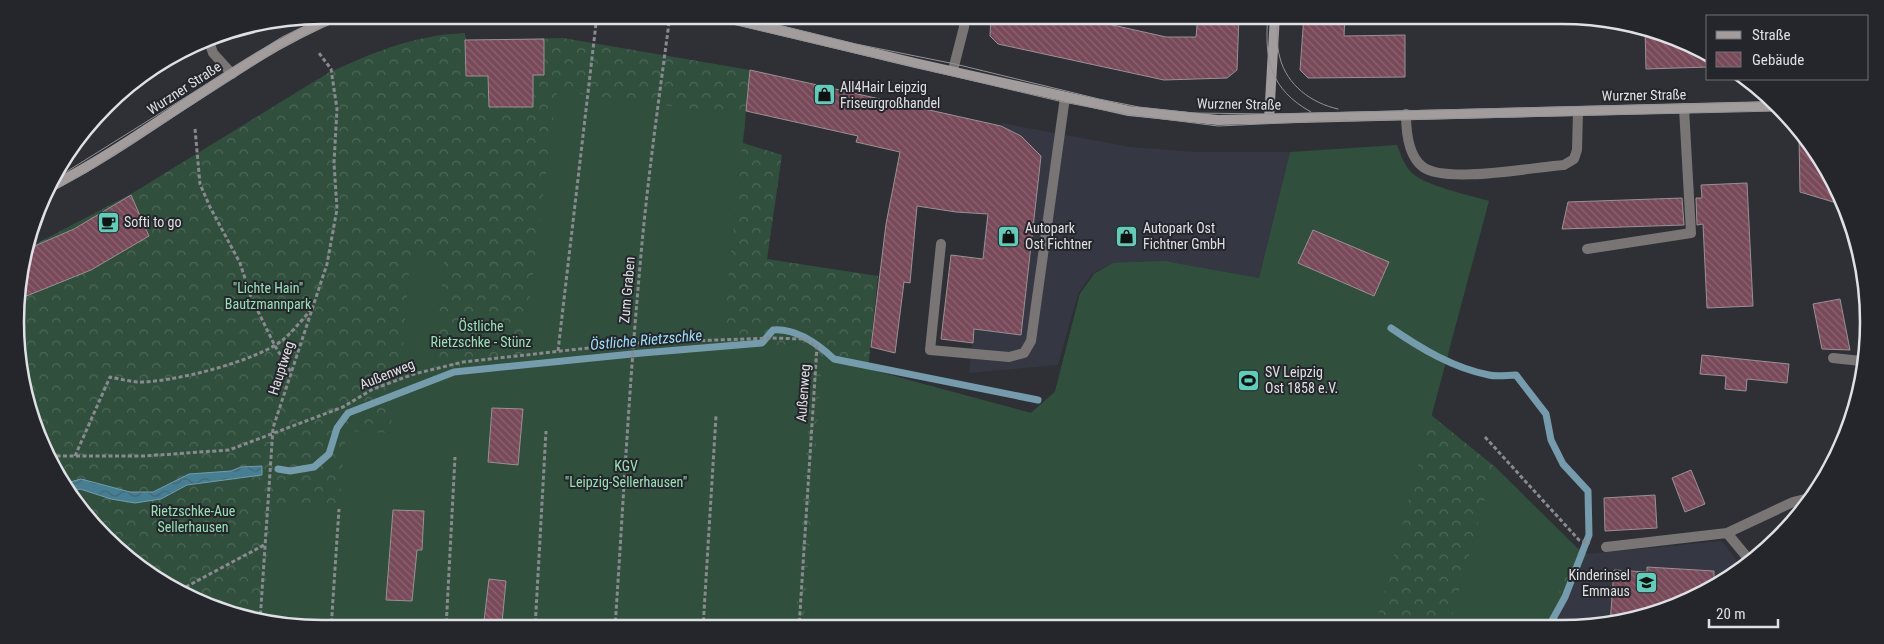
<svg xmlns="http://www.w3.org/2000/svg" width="1884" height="644" font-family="'Roboto Condensed',sans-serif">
<defs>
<pattern id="forest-crowns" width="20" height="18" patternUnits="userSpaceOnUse" patternTransform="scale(1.25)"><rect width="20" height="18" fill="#304f3d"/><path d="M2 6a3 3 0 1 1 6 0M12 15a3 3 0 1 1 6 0" fill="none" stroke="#4e6859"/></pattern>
<pattern id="water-waves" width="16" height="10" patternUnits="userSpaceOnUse" patternTransform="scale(1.25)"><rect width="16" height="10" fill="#467f94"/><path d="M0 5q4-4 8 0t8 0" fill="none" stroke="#456774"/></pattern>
<pattern id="building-back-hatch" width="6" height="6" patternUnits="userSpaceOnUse" patternTransform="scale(1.25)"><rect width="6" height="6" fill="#784959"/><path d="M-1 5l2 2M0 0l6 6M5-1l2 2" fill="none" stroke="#8b6371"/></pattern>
</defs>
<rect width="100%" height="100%" fill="#2f3035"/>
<path fill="#353742" d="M 1002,123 L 1130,147 L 1196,152 L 1290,152 L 1259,279 L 1164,261 L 1112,263 L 1092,274 L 1078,294 L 1058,365 L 969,373 L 992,166 Z
M 1722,541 L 1742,568 L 1698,597 L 1602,626 L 1551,626 L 1587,554 Z"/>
<path fill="url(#forest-crowns)" d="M 465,33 L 466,40 L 563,38 L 750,70 L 743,143 L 782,155 L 767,259 L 878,276 L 868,369 L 1031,413 L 1055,392 L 1080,294 L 1094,274 L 1113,263 L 1164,261 L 1259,279 L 1451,343 L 1431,415 L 1494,466 L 1577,548 L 1587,554 L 1551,626 L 322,629 L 243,619 L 151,577 L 67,493 L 25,401 L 18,282 L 28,248 L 131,194 L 328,73 C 361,58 395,43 430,37 C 442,34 454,34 465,33 Z"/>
<path fill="#304f3d" d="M 557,91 L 745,116 L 721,350 L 803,343 L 813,348 L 795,628 L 322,629 L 263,621 L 272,504 L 339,509 L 346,431 L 391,433 L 392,407 L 389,388 L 400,383 L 410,260 L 444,261 L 434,372 L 464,366 L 522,358 Z
M 1397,145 C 1401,155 1404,165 1412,173 C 1426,186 1469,195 1489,201 L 1375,627 L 804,628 L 822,357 L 1031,413 L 1055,392 L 1080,294 L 1094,274 L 1113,263 L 1164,261 L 1259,278 L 1290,152 Z
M 1494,466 L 1577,548 L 1550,615 L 1541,626 L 1449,627 Z"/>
<path fill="url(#water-waves)" stroke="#749cac" d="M 262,466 L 262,475 L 187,485 L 161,499 L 135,503 L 111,499 L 80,489 L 67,493 L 63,484 L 81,479 L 130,492 L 153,492 L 189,474 L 231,471 L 241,467 Z"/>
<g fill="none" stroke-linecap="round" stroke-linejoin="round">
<path stroke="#749cac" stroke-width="7" d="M 1391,328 C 1420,348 1453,368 1489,375 C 1497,377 1508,375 1516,375 L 1546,414 L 1551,440 L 1563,464 L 1588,491 L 1589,535 L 1565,597 L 1549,626
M 278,469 L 290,471 L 314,467 L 329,454 L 337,428 L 348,413 L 454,372 L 642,353 L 762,343 L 773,330 C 796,328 819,345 834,359 L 1038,400"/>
</g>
<path fill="url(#building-back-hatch)" stroke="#999193" d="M 991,15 L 1068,15 L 1166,37 L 1196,37 L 1198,15 L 1239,15 L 1237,70 L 1227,78 L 1164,80 L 998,44 L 990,36 Z
M 1304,15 L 1345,15 L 1344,36 L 1405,35 L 1405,77 L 1308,78 L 1300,70 Z
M 1645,27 L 1708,58 L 1708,67 L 1646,69 Z
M 544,39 L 544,75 L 533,75 L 533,107 L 489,107 L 488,76 L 466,76 L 465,40 Z
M 750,70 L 1001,126 L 1021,136 L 1041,156 L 1021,335 L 974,329 L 973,343 L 941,339 L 951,255 L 983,259 L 988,214 L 956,212 L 917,206 L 910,283 L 904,282 L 895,353 L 871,347 L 886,224 L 900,152 L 856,142 L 858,136 L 746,111 Z
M 1799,136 L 1828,168 L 1840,204 L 1800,192 Z
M 1747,183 L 1753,306 L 1707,308 L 1703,224 L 1697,225 L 1696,198 L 1702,198 L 1701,185 Z
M 131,195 L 149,236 L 91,270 L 19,299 L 18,282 L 27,251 L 30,248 L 74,229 Z
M 1682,198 L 1684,225 L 1562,229 L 1568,202 Z
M 1313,230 L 1389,262 L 1374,296 L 1298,263 Z
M 1840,299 L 1850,350 L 1822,349 L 1813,304 Z
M 1702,355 L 1789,364 L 1787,383 L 1747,379 L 1746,391 L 1725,389 L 1726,376 L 1700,374 Z
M 492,408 L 523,409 L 518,465 L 488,462 Z
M 1691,470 L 1705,504 L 1685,512 L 1672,478 Z
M 1655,495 L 1657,528 L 1605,531 L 1604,498 Z
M 393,510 L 424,511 L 422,550 L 417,550 L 412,601 L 386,600 Z
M 1647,567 L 1714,571 L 1714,587 L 1698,597 L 1610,624 L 1614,570 L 1647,572 Z
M 489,579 L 506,581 L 502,623 L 484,621 Z"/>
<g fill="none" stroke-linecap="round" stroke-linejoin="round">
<path stroke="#898a8f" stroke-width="3" stroke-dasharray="4 2.5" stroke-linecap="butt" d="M 195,129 L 200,184 L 210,207 L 240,263 L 251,297 L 275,346 L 291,372
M 558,351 L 597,15
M 1485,437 L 1579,540 L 1590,543
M 50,456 L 145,456 L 229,450 L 343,407 L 373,389 L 414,374 L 463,362 L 633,343 L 772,338 L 804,339 L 817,346 L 799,628
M 75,456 L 110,377 C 119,379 128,381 137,382 C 171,383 258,361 284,339 C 293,331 301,321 310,311
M 180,590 L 266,544
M 260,621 L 273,428 L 327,264 L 337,209 L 334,163 L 337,109 L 331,69 L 319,53
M 615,628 C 623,508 629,387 640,266 C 647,182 659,99 670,15
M 703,628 L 716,416
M 331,629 L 339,509
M 446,629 L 455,457
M 535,629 L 546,431"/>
<path stroke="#797575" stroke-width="10" d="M 1406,114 C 1406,132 1408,156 1423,167 C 1446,184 1534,167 1564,165 L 1574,159 L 1577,150 L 1578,111
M 941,244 L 930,350 L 1009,357 L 1024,353 L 1031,341 L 1065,97
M 1587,249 L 1691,233 L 1684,108
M 1833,358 L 1861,361"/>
<path stroke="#797575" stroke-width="10" d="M 208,38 L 213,53 L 232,74
M 953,70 L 964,27 L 965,15
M 1727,533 L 1751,562
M 1606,547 L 1727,533 L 1793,502 L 1809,498"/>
<path stroke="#a29c9c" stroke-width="10" d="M 716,15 L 915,63 L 1129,111 L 1218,120 L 1773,106
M 1269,119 L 1275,15
M 46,189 C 148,138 234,59 340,15"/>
<path stroke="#929397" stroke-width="1" d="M 694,15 L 1063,102 L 1131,115 L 1218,126 L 1348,120
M 738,15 L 856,44 L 955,64 L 1099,99 L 1139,107 L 1194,113 L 1270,114 L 1769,102
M 1268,15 C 1264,60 1270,89 1311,112
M 1278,15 C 1277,29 1276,44 1280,58 C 1287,85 1311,103 1338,109
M 1342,121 L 1777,111
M 50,182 L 282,37 L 327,15
M 44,196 L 87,172 L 282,47 L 322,27 L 354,15"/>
</g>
<defs>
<symbol id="shop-square" viewBox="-11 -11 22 22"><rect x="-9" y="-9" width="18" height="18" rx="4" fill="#5dceb9" stroke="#25262b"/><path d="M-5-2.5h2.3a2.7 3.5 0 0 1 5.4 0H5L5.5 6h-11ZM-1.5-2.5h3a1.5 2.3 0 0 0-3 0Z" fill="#111"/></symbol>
<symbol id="cafe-square" viewBox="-11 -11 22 22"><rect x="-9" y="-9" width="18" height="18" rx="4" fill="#5dceb9" stroke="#25262b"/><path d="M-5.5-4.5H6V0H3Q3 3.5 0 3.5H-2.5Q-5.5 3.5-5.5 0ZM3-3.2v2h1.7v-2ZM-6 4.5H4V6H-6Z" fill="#111"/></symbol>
<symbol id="stadium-square" viewBox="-11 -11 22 22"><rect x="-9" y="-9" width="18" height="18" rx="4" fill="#5dceb9" stroke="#25262b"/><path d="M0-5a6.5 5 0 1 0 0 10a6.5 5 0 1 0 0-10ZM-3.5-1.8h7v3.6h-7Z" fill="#111"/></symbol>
<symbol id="school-square" viewBox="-11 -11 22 22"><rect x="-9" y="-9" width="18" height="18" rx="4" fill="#5dceb9" stroke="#25262b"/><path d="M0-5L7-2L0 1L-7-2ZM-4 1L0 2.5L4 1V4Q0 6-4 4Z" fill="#111"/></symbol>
</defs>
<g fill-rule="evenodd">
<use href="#shop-square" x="812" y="82" width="25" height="25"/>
<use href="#cafe-square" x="96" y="210" width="25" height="25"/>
<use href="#shop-square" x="996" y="224" width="25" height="25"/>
<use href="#shop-square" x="1114" y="224" width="25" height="25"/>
<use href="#stadium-square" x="1236" y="368" width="25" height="25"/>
<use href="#school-square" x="1634" y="570" width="25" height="25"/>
</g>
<g text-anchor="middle" stroke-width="4" stroke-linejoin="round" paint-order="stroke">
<g font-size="14" fill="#dfe0e4" stroke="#25262b" text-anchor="start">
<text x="840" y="92">All4Hair Leipzig<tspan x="840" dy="16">Friseurgroßhandel</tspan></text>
<text x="124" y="227">Softi to go</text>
<text x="1025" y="233">Autopark<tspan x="1025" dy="16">Ost Fichtner</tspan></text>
<text x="1143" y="233">Autopark Ost<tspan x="1143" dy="16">Fichtner GmbH</tspan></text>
<text x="1265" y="377">SV Leipzig<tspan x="1265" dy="16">Ost 1858 e.V.</tspan></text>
<text x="1630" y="580" text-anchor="end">Kinderinsel<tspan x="1630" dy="16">Emmaus</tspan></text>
</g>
<g font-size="14" fill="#dfe0e4" stroke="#25262b">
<text transform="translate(184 88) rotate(-33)" y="5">Wurzner Straße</text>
<text transform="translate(1644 95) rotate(-1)" y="5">Wurzner Straße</text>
<text transform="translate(1239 104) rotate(1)" y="5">Wurzner Straße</text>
<text transform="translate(627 290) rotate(-85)" y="5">Zum Graben</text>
<text transform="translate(281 368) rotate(-72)" y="5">Hauptweg</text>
<text transform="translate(387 374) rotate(-22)" y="5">Außenweg</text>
<text transform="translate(803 393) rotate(-86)" y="5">Außenweg</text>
</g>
<g font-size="14" fill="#97e1b5" stroke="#25262b">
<text x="268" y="293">"Lichte Hain"<tspan x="268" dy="16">Bautzmannpark</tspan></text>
<text x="481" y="331">Östliche<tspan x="481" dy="16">Rietzschke - Stünz</tspan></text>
<text x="626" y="471">KGV<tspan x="626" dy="16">"Leipzig-Sellerhausen"</tspan></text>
<text x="193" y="516">Rietzschke-Aue<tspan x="193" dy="16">Sellerhausen</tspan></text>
</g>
<g font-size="15" font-style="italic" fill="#9adff9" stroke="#25262b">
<text transform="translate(646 340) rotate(-5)" y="5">Östliche Rietzschke</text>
</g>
</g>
<path d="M0 0H1884V644H0ZM322 24H1562A298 298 0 0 1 1860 322V322A298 298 0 0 1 1562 620H322A298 298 0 0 1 24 322V322A298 298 0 0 1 322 24Z" fill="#25262b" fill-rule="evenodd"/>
<path fill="none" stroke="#dfe0e4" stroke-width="2.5" d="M322 24H1562A298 298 0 0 1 1860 322V322A298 298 0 0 1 1562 620H322A298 298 0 0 1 24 322V322A298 298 0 0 1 322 24Z"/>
<rect x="1706" y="15" width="162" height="65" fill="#25262b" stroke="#6f7075"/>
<rect x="1716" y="31" width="25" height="8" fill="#a29c9c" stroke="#6f7075"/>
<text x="1752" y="40" font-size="15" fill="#dfe0e4">Straße</text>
<rect x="1716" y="52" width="25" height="15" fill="url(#building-back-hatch)" stroke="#6f7075"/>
<text x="1752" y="65" font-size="15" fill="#dfe0e4">Gebäude</text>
<path d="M1709 619v8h69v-8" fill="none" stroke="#dfe0e4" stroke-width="2.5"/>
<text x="1716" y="619" font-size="15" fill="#dfe0e4" stroke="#25262b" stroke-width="4" paint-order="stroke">20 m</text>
</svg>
